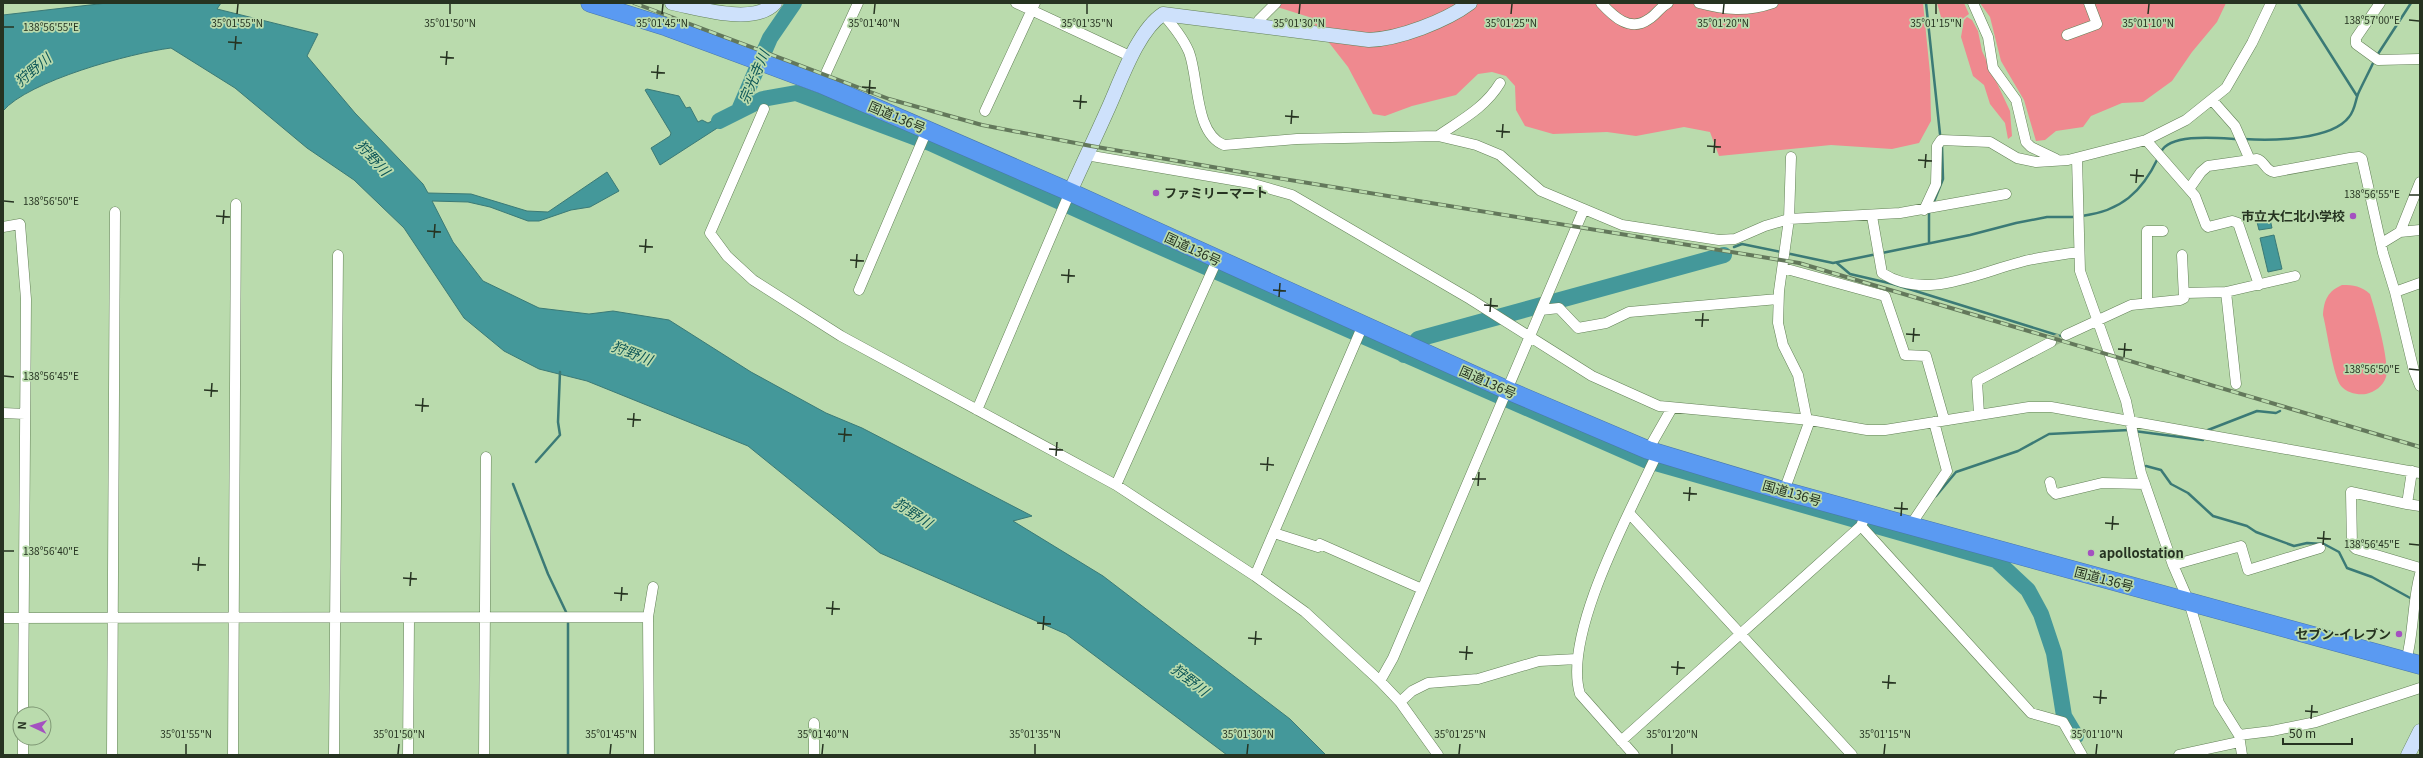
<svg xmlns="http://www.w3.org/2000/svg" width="2423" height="758" font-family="Georgia,'Noto Sans JP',serif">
<rect width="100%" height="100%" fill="#badbad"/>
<path fill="#ef898f" d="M 1264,3 L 1923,3 L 1930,73 L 1931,121 L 1919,143 L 1892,149 L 1831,145 L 1719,156 L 1710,132 L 1684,127 L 1636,136 L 1607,132 L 1553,134 L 1525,126 L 1516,110 L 1515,86 L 1506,76 L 1492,72 L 1478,74 L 1456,95 L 1412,106 L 1385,116 L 1373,114 L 1348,67 L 1309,17 Z
M 1937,3 L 1964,3 L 1969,14 L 1961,20 L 1943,24 Z
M 1980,3 L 2226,3 L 2217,22 L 2192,52 L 2172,81 L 2143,102 L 2122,103 L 2091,116 L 2083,127 L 2056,131 L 2045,140 L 2036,141 L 2024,100 L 2001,61 L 1990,17 Z
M 1967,17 L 1972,20 L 1978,31 L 1982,51 L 2010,111 L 2012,136 L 2008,139 L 2005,123 L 1990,104 L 1984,85 L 1973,76 L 1961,37 L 1964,20 Z
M 2342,285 C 2354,285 2361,286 2370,294 C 2375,310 2390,362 2386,377 C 2383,386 2375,392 2366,394 C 2357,395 2347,393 2341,386 C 2333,376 2327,330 2323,315 C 2324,300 2328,291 2342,285 Z"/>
<path fill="#44989a" stroke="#3b7a76" d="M 107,3 L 221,3 L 217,9 L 318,34 L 307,56 L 355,113 L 423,184 L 428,193 L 471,194 L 527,211 L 548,212 L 607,172 L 619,191 L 590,207 L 571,210 L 539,221 L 528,221 L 490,207 L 468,202 L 432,201 L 453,242 L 483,281 L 539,308 L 589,314 L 613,311 L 669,320 L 751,372 L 826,413 L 862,428 L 1032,516 L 1013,521 L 1103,576 L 1290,719 L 1326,755 L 1227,755 L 1066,634 L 880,553 L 748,446 L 587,381 L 539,369 L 504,351 L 464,318 L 404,228 L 354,180 L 307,148 L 235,88 L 171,48 C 131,53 28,81 3,111 L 3,15 Z
M 647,89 L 679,96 L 686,108 L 690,107 L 698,122 L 702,120 L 708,123 L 737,108 L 739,114 L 660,165 L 651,148 L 670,136 L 671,133 L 645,90 Z
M 2270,219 L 2272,228 L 2259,230 L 2257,222 Z
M 2274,235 L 2282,269 L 2268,272 L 2260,238 Z"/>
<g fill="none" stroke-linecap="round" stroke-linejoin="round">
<path stroke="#3b7a76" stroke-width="2.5" d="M 1926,3 L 1940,134
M 2298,3 L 2357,96
M 2376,57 L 2411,3
M 2244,139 C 2271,141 2332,140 2349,117 C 2355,110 2355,102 2358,94 C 2363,83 2369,72 2374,61
M 2161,152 C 2170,133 2218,138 2237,139
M 1933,204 L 1943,179 L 1942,146
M 2082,216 C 2121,211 2142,192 2158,158
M 1929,243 L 1929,212
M 1734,247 L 1742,244 L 1781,252
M 1786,253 L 1833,263 L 1877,254
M 1882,253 L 1970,235 L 2016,223 L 2047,217 L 2075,217
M 1837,263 L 1850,274 L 1893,284 L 2060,336
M 2208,430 L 2257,411 L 2276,413 L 2280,411
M 2134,431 L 2203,440
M 536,462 L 560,435 L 558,422 L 560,372
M 2146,466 L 2161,470 L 2171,484 L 2188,493 L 2213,516 L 2247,526 L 2256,532 L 2294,546 L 2307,543 L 2324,544 L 2339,552 L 2347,568 L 2372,577 L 2412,599
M 513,484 L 548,574 L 567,614
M 1936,496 L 1956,472 L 2018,451 L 2049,434 L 2129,430
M 568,755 L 568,623"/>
<path stroke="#44989a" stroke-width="16" d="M 739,110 L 770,38 L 794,3
M 719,121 L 763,99 L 796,93 L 930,143 L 1142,239 L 1645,460 L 1996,560 L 2028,590 L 2041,614 L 2054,653 L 2064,716 L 2076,736
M 1404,355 L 1418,339 L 1724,255"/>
<path stroke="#9cb991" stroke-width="10" stroke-dasharray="10 5" stroke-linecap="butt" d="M 2051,342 L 2066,335"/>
<defs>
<path id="street" d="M 1016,3 L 1132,57
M 1601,3 C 1613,16 1630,33 1649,19 C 1656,15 1660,7 1668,3
M 1699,3 C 1725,10 1747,12 1773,3
M 1973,3 L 1988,37 L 1993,68 L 2016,100 L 2026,142 L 2031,147 L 2056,159
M 2380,3 L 2356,38 L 2356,44 L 2378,60 L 2420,59
M 1163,14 C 1173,26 1183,38 1189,52 C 1199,78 1194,133 1224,145 L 1297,139 L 1438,136 L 1476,145 L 1500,155 L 1541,191 L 1622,225 L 1719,240 L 1735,239 L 1765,226 L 1789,219 L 1900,213 L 2006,194
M 1256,26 L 1259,20 L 1276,3
M 2067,35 L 2097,24 L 2089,3
M 821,84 L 858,3
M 2212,100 L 2235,126 L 2250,160
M 764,109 L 710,233 L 727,256 L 753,280 L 841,336 L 1116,485 L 1255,576 L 1305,612 L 1380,681 L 1400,702 L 1438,755
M 985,111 L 1035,3
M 1438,136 C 1461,120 1485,108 1500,83
M 2146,140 L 2195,196 L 2206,225 L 2208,227 L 2232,221 L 2238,223 L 2259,285
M 1086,155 L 1250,183 L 1292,195 L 1470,299 L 1592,376 L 1659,406 L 1810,420 L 1867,430 L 1885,430 L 2029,407 L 2051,407 L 2420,473
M 1791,157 L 1789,219 L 1779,291 L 1778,323 L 1783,345 L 1798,375 L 1807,420
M 2077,158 L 2080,271 L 2126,401 L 2141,473 L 2173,565 L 2189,602 L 2219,703 L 2239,735 L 2242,755
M 2189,189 L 2201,172 L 2208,166 L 2257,159 C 2265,161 2265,171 2274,172 L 2350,158 L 2359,157 L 2362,159 L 2383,253 L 2395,292 L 2414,371 L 2420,386
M 1924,210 L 1936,184 L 1937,146 L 1941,140 L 1990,142 L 2017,158 L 2036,162 L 2068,160 L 2146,140 L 2186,120 L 2226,88 L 2252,43 L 2271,3
M 1872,216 L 1882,273 C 1925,301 1977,273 2021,262 C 2039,257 2059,255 2078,252
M 3,227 L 20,224 L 26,299 L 23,714
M 2400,232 L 2420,182
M 2382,243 L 2400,232 L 2420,230
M 1783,268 L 1885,296 L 1905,355 L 1926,356 L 1944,419
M 859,290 L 927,130
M 2226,292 L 2236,384
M 2395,292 L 2420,283
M 2185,293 L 2226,292 L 2295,276
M 2147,303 L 2147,231 L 2163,231
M 1541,310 L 1559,308 L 1578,328 L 1606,323 L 1629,312 L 1778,299
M 2066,335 L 2131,305 L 2180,300 L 2184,298 L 2182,255
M 977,410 L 1070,192
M 3,413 L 25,414
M 1979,414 L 1977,381 L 2051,342
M 1648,450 L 1672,408
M 2412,471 L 2407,504 L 2351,492 L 2352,545 L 2356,549 L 2420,568
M 2050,482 L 2052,490 L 2056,494 L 2102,483 L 2145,484
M 1116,485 L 1217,260
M 1784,491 L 1810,420
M 2407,504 L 2420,506
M 1629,513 L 1852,755
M 1861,526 L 2031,713 L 2063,722 L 2082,755
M 1910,526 L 1947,471 L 1934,422
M 1274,533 L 1318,547 L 1320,544 L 1422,589
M 2173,565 L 2241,546 L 2248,570 L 2320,548
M 1255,576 L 1363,325
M 3,618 L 648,617
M 2406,661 C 2414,633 2412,603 2420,574
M 1380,681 L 1393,658 L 1584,209
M 1400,702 L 1412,691 L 1428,683 L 1478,679 L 1539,661 L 1577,659
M 2239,735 L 2272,731 L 2316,722 L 2420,688
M 1621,741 L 1861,526 L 1866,514
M 23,755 L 23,738
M 112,755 L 115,212
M 233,755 L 236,204
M 334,755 L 338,255
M 408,755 L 409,619
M 484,755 L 486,457
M 649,755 L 648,617 L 653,587
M 814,755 L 814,723
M 1634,755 L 1580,694 C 1562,635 1631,510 1657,454
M 2179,755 L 2239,742"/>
<path id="secondary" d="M 672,3 C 699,8 754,26 775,3
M 1070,192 C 1082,165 1095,138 1107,111 C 1120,83 1137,31 1163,14 L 1369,40 C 1399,39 1446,21 1470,3
M 2408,755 L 2420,731"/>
<path id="highway" d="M 590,3 L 667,27 L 821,84 L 1070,192 L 1507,390 L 1648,450 L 1784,491 L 2420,665"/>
</defs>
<use href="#street" stroke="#638157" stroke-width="11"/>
<use href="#secondary" stroke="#638157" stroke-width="15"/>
<use href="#highway" stroke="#4876a9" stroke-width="19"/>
<use href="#street" stroke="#fff" stroke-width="10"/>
<use href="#secondary" stroke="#cee1fb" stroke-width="14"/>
<use href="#highway" stroke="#5a9af2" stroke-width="18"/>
<defs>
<path id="rail" d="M 634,3 L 889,99 L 982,125 L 1091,146 L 1253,174 L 1799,263 L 2420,447"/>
</defs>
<use href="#rail" stroke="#63785b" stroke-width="4"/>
<use href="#rail" stroke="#badbad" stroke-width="2.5" stroke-dasharray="8" stroke-linecap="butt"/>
</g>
<path fill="none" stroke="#263321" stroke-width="1.5" d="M 237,14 L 238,4M 450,14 L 450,4M 662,14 L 663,4M 874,14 L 875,4M 1087,14 L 1087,4M 1299,14 L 1300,4M 1511,14 L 1512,4M 1723,14 L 1724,4M 1936,14 L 1936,4M 2148,14 L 2149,4M 2409,20 L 2419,21M 4,27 L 14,27M 228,42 L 242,43M 235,50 L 236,36M 440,57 L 454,58M 446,65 L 447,51M 651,72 L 665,73M 657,79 L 658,65M 862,87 L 876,88M 869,94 L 870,80M 1073,101 L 1087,102M 1080,109 L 1081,95M 1285,116 L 1299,117M 1291,124 L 1292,110M 1496,131 L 1510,132M 1502,138 L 1503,124M 1707,146 L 1721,147M 1714,153 L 1715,139M 1918,160 L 1932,161M 1925,168 L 1926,154M 2130,175 L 2144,176M 2136,183 L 2137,169M 2409,195 L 2419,195M 4,201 L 14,202M 216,216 L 230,217M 223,224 L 224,210M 427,231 L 441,232M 434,238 L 435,224M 639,246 L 653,247M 645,253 L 646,239M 850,260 L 864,261M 856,268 L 857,254M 1061,275 L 1075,276M 1068,283 L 1069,269M 1273,290 L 1286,291M 1279,297 L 1280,283M 1484,305 L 1498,306M 1490,312 L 1491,298M 1695,320 L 1709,320M 1702,327 L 1703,313M 1906,334 L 1920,335M 1913,342 L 1914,328M 2118,349 L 2132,350M 2124,357 L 2125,343M 2409,369 L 2419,370M 4,376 L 14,377M 204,390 L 218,391M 211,397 L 212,383M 415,405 L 429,406M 422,412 L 423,398M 627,419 L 641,420M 633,427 L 634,413M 838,434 L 852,435M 844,442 L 845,428M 1049,449 L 1063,450M 1056,456 L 1057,442M 1260,464 L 1274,465M 1267,471 L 1268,457M 1472,479 L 1486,479M 1478,486 L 1479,472M 1683,493 L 1697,494M 1689,501 L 1690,487M 1894,508 L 1908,509M 1901,516 L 1902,502M 2105,523 L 2119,524M 2112,530 L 2113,516M 2317,538 L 2331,539M 2409,544 L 2419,545M 2323,545 L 2324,531M 4,551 L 14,551M 192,564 L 206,565M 198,571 L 199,557M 403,578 L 417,579M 410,586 L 411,572M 614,593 L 628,594M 621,601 L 622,587M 826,608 L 840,609M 832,615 L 833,601M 1037,623 L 1051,624M 1043,630 L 1044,616M 1248,638 L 1262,639M 1255,645 L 1256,631M 1459,652 L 1473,653M 1466,660 L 1467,646M 1671,667 L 1685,668M 1677,675 L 1678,661M 1882,682 L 1896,683M 1888,689 L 1889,675M 2093,697 L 2107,698M 2100,704 L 2101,690M 2305,711 L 2318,712M 2311,719 L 2312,705M 186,754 L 186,744M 398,754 L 399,744M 610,754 L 611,744M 822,754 L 823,744M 1035,754 L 1035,744M 1247,754 L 1248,744M 1459,754 L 1460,744M 1672,754 L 1672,744M 1884,754 L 1885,744M 2096,754 L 2097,744"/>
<g fill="#a451c0" stroke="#badbad" stroke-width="1.5">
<circle cx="1156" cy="193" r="4"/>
<circle cx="2353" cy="216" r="4"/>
<circle cx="2091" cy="553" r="4"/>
<circle cx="2399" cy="634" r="4"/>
</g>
<g text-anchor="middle" stroke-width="3.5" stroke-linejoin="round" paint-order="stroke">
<g font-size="13" fill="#263321" stroke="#badbad">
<text transform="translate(897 117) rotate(23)" y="5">国道136号</text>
<text transform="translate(1193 249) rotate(25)" y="5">国道136号</text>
<text transform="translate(1488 382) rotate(24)" y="5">国道136号</text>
<text transform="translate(1792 493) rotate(16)" y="5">国道136号</text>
<text transform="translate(2104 579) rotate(15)" y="5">国道136号</text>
</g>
<g font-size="13" font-weight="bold" fill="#263321" stroke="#badbad" text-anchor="start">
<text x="1164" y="198">ファミリーマート</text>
<text x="2345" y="221" text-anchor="end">市立大仁北小学校</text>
<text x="2099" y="558">apollostation</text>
<text x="2391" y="639" text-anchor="end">セブン-イレブン</text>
</g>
<g font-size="14" font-style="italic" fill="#0d5657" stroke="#badbad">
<text transform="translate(33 70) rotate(-40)" y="5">狩野川</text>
<text transform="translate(754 77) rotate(-67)" y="5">宗光寺川</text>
<text transform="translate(373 158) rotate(47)" y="5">狩野川</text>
<text transform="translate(632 353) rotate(21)" y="5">狩野川</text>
<text transform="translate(913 513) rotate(33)" y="5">狩野川</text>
<text transform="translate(1190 680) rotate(37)" y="5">狩野川</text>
</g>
</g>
<g font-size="10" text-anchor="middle" fill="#263321" stroke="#badbad" stroke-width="3.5" stroke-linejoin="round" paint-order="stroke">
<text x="2372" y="24">138°57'00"E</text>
<text x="237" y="27">35°01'55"N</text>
<text x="450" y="27">35°01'50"N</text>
<text x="662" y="27">35°01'45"N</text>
<text x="874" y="27">35°01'40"N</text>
<text x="1299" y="27">35°01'30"N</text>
<text x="1511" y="27">35°01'25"N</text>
<text x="1936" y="27">35°01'15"N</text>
<text x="2148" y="27">35°01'10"N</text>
<text x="1087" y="27">35°01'35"N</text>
<text x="1723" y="27">35°01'20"N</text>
<text x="51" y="31">138°56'55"E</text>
<text x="2372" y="198">138°56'55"E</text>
<text x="51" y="205">138°56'50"E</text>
<text x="2372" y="373">138°56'50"E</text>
<text x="51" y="380">138°56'45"E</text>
<text x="2372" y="548">138°56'45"E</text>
<text x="51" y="555">138°56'40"E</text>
<text x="186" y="738">35°01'55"N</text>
<text x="399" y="738">35°01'50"N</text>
<text x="611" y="738">35°01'45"N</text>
<text x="823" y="738">35°01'40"N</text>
<text x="1035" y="738">35°01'35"N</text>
<text x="1248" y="738">35°01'30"N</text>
<text x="1460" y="738">35°01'25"N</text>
<text x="1672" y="738">35°01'20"N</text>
<text x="1885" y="738">35°01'15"N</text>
<text x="2097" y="738">35°01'10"N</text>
</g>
<rect width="2423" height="758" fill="none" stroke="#263321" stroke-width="8"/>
<g transform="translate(32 726) rotate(274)"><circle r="19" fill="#badbad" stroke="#7f9875"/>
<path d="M0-3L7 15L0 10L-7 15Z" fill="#a451c0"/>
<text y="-6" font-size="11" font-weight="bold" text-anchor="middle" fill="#263321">N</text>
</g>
<path d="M2283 738v6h69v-6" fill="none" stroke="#263321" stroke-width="2"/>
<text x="2289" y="738" font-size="12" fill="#263321" stroke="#badbad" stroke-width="3" paint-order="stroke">50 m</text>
</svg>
